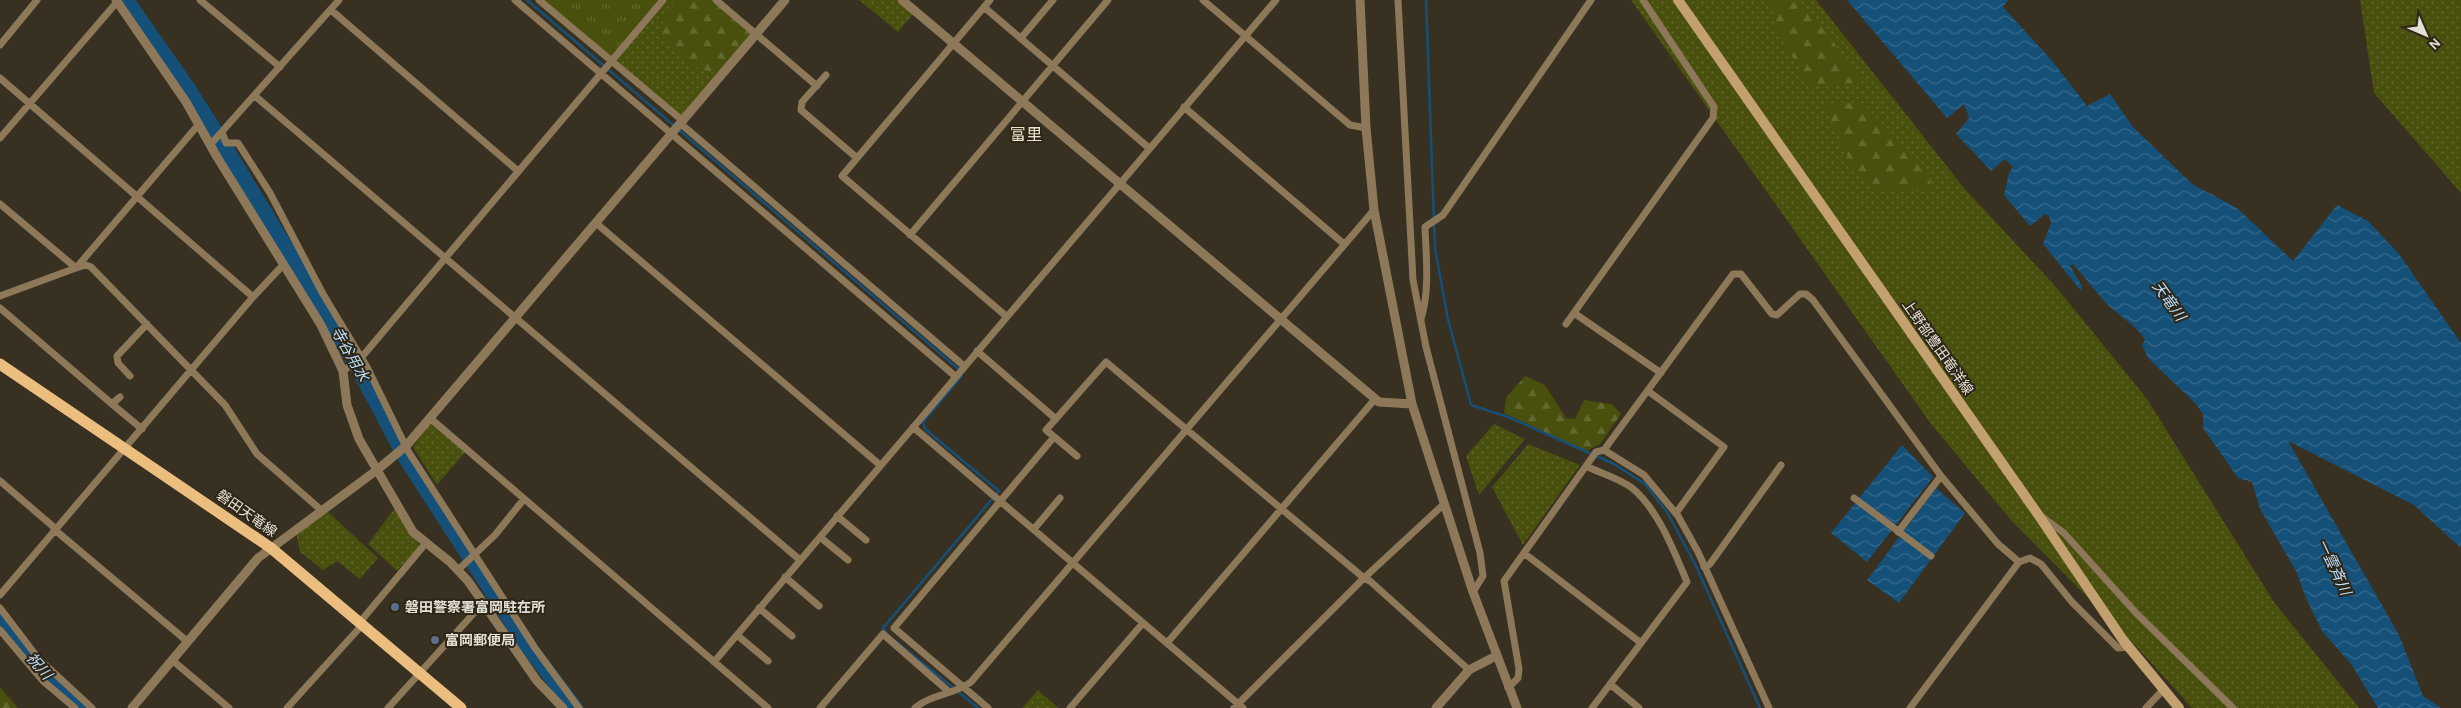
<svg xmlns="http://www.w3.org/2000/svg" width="2461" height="708" font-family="'Alegreya Sans','Noto Sans JP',sans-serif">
<defs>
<pattern id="grass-dots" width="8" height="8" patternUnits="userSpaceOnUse" patternTransform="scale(1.25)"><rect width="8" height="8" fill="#494f0d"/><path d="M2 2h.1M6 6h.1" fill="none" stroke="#63682f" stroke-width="1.8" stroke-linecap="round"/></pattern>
<pattern id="forest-firs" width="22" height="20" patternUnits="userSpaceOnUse" patternTransform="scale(1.25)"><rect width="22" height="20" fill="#494f0d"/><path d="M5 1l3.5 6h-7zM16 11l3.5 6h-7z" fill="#63682f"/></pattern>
<pattern id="park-tufts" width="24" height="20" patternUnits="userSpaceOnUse" patternTransform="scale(1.25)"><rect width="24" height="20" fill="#494f0d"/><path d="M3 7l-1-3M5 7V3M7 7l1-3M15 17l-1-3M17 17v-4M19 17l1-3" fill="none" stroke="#63682f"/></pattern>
<pattern id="water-waves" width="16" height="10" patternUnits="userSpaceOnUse" patternTransform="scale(1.25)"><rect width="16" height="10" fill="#155079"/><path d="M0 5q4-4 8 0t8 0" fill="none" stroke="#37698b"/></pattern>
</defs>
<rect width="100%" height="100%" fill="#383020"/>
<path fill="url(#grass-dots)" d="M 663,0 L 674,0 L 659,37 L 721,75 L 683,121 L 613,62 Z
M 859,0 L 901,0 L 915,12 L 898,32 Z
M 1631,0 L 1816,0 L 1964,188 L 2057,288 L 2147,399 L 2274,602 L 2359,708 L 2192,708 L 2136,646 L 2011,520 L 1931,424 Z
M 2360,0 L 2461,0 L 2461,193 L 2374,93 Z
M 432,421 L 467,450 L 437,485 L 413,447 Z
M 1494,424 L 1525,439 L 1479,495 L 1466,456 Z
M 1528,444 L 1580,465 L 1523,545 L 1492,487 Z
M 395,508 L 420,546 L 397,571 L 368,544 Z
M 326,510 L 378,558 L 360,579 L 337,561 L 323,570 L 300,552 L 296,532 Z
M 1038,690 L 1058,708 L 1022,708 Z"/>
<path fill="url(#forest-firs)" d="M 674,0 L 716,0 L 756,35 L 721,75 L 689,65 L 657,35 Z
M 1770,0 L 1799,0 L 1824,29 L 1862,82 L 1811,87 L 1779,35 Z
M 1823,103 L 1863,103 L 1931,175 L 1929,191 L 1871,188 L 1854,170 Z
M 1525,376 L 1545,385 L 1566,418 L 1575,419 L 1584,400 L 1612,404 L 1621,414 L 1600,444 L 1586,451 L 1504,413 L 1506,398 Z
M 0,687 L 18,708 L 0,708 Z"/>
<path fill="url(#park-tufts)" d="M 539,0 L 663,0 L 612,61 Z"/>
<path fill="url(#water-waves)" d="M 1847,0 L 2008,0 L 2003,7 L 2054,63 L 2087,106 L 2110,94 L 2133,127 L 2192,184 L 2237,208 L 2293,261 L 2337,205 L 2368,221 L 2399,254 L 2461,343 L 2461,548 L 2414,505 L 2288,441 L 2399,635 L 2423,696 L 2441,708 L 2378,708 L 2351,664 L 2322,631 L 2306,598 L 2296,571 L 2260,509 L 2252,482 L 2238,478 L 2203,428 L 2203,414 L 2197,405 L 2148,358 L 2142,345 L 2145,339 C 2135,324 2117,315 2104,301 C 2093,289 2084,276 2073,264 L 2070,266 L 2082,286 L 2081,291 L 2043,244 L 2051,223 L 2049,216 L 2045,214 L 2030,226 L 2004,195 L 2009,173 L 2013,167 L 2005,159 L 1991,171 L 1956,134 L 1969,118 L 1964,104 L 1947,118 Z
M 1902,445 L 1933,477 L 1867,562 L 1831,533 Z
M 1936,488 L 1965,513 L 1899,603 L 1867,580 Z"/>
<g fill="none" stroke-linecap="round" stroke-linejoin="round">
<path stroke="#155079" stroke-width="2.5" d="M 527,0 L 962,372 L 961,377 L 923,422 L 925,429 L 999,491 L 883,628 L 886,633
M 1426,0 L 1435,249 L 1448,319 L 1471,405 L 1508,417 L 1614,464 L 1645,484 L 1667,512 L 1696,566 L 1760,708
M 894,640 L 978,708"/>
<path stroke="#155079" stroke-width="16" d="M 126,0 L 188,89 L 227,151 L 359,369 L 406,458 L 527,645 L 575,708
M 0,619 L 47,677 L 83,708"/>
<path stroke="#8e785a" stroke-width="7" d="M 200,0 L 280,67
M 515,0 L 955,376
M 539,0 L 683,121
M 716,0 L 817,86
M 990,0 L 842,176 L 1006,316
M 1203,0 L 1350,125 L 1366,128
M 1398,0 L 1413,280 L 1426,347 L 1480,553 L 1483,576 L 1473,592
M 984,7 L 1149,148
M 331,10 L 518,171
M 1021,38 L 1053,0
M 0,45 L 37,0
M 826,75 L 802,102 L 801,110 L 857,158
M 0,78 L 253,297
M 255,96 L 800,560
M 1184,107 L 1344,244
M 681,124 L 964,366
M 222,132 L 226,143 L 238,143 L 270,193 L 323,294 L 367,367 L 408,451 L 535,648 L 579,708
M 0,138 L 117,2
M 210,145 L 339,0
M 0,204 L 76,268 L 199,124
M 596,223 L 880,465
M 910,235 L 1108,0
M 0,296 L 76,268 L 86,265 L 91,267 L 225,405 L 257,454 L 321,510
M 0,308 L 112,404 L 120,397
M 1574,313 L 1661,373
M 1421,319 C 1430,290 1426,257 1425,227 L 1443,215 L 1591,0
M 1566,324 L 1713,118 L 1714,107 L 1643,0
M 977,351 L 1056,419
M 343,371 L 361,358 L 663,0
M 130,376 L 118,363 L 117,356 L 147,324
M 1648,391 L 1724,447 L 1676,513
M 112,404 L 142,429
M 430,418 L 768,708
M 913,427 L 1243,708
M 1604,450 L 1644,475 L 1678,516 L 1698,552 L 1769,708
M 1077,456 L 1046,430 L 1106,362 L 1364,578 L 1370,581 L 1469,670
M 1586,466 C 1600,473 1619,478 1632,488 C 1658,509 1674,551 1687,582 L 1592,708
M 0,481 L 56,529
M 1854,498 L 1931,556
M 837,516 L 866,540
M 2041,516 L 2064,533 L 2137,614 L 2233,708
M 1034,529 L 1060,498
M 55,530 L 188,642
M 1898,532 L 1941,476
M 820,537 L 848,560
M 1524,553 L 1641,643
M 1704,567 L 1710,564 L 1781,465
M 458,570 L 495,535 L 524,499
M 785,577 L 819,606
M 0,595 L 253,297 L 284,264
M 0,608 L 38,658 L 92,708
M 759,608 L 792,636
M 360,622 L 426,543
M 0,630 L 43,681 L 75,708
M 737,635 L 768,661
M 1167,643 L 1375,399
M 172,660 L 229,708
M 714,662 L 1276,0
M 1610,684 L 1639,708
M 1508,688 L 1518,678 L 1519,669 L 1504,581 L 1596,452 L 1604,450 L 1733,274 L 1741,274 L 1772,314 L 1777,315 L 1800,294 L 1806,294 L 1813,300 L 1941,476 L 1998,544 L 2019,562
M 287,708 L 363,624
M 388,708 L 483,603
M 820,708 L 883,634 L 948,691
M 915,708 C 931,694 954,695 971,682 L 1374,210
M 988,708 L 894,628 L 1054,437
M 1070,708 L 1143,623
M 1234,708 L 1364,578 L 1444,504
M 1910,708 L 2019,562 L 2030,558 L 2041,564 L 2072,602 L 2118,648 L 2129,647
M 2146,708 L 2163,690"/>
<path stroke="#8e785a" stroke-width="9" d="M 116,0 L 186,102 L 217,157 L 321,325 L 343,371 L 347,405 L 359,439 L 413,532 L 450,562 L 468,581 L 537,681 L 563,708
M 902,0 L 1379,402 L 1412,404
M 1360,0 L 1366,128 L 1374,210 L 1412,404 L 1473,592 L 1517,708
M 132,708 L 258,558 L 377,470 L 407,445 L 785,0
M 1436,708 L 1469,670 L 1496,656"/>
<path stroke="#c3a070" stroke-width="10" d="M 1678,0 L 2037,513 L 2123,640 L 2179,708"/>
<path stroke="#ebbe7f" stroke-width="11" d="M 0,364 L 271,548 L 461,708"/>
</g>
<g fill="#5c6f8a" stroke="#2e2617" stroke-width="2">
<circle cx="395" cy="607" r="5"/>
<circle cx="435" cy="640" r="5"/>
</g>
<g text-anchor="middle" stroke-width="4" stroke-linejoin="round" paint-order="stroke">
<g font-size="14" fill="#e4dfd5" stroke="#2e2617">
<text transform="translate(1938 347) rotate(55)" y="5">上野部豊田竜洋線</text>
<text transform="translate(247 513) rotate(35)" y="5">磐田天竜線</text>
</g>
<g font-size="14" font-weight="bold" fill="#e4dfd5" stroke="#2e2617" text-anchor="start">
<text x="405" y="612">磐田警察署富岡駐在所</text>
<text x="445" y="645">富岡郵便局</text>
</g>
<g font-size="15" font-style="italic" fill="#bbdffe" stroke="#2e2617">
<text transform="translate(2169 301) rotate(54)" y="5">天竜川</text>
<text transform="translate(350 354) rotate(60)" y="5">寺谷用水</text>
<text transform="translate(2334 567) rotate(65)" y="5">一雲斉川</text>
<text transform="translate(39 666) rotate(49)" y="5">祝川</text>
</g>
<g font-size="16" fill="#ede2cf" stroke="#2e2617">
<text x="1026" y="140">富里</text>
</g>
</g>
<g transform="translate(2426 35) rotate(135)" stroke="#2e2617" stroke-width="4" paint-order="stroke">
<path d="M0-4L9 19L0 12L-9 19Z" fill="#e4dfd5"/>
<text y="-8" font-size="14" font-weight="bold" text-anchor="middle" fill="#e4dfd5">N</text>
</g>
</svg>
